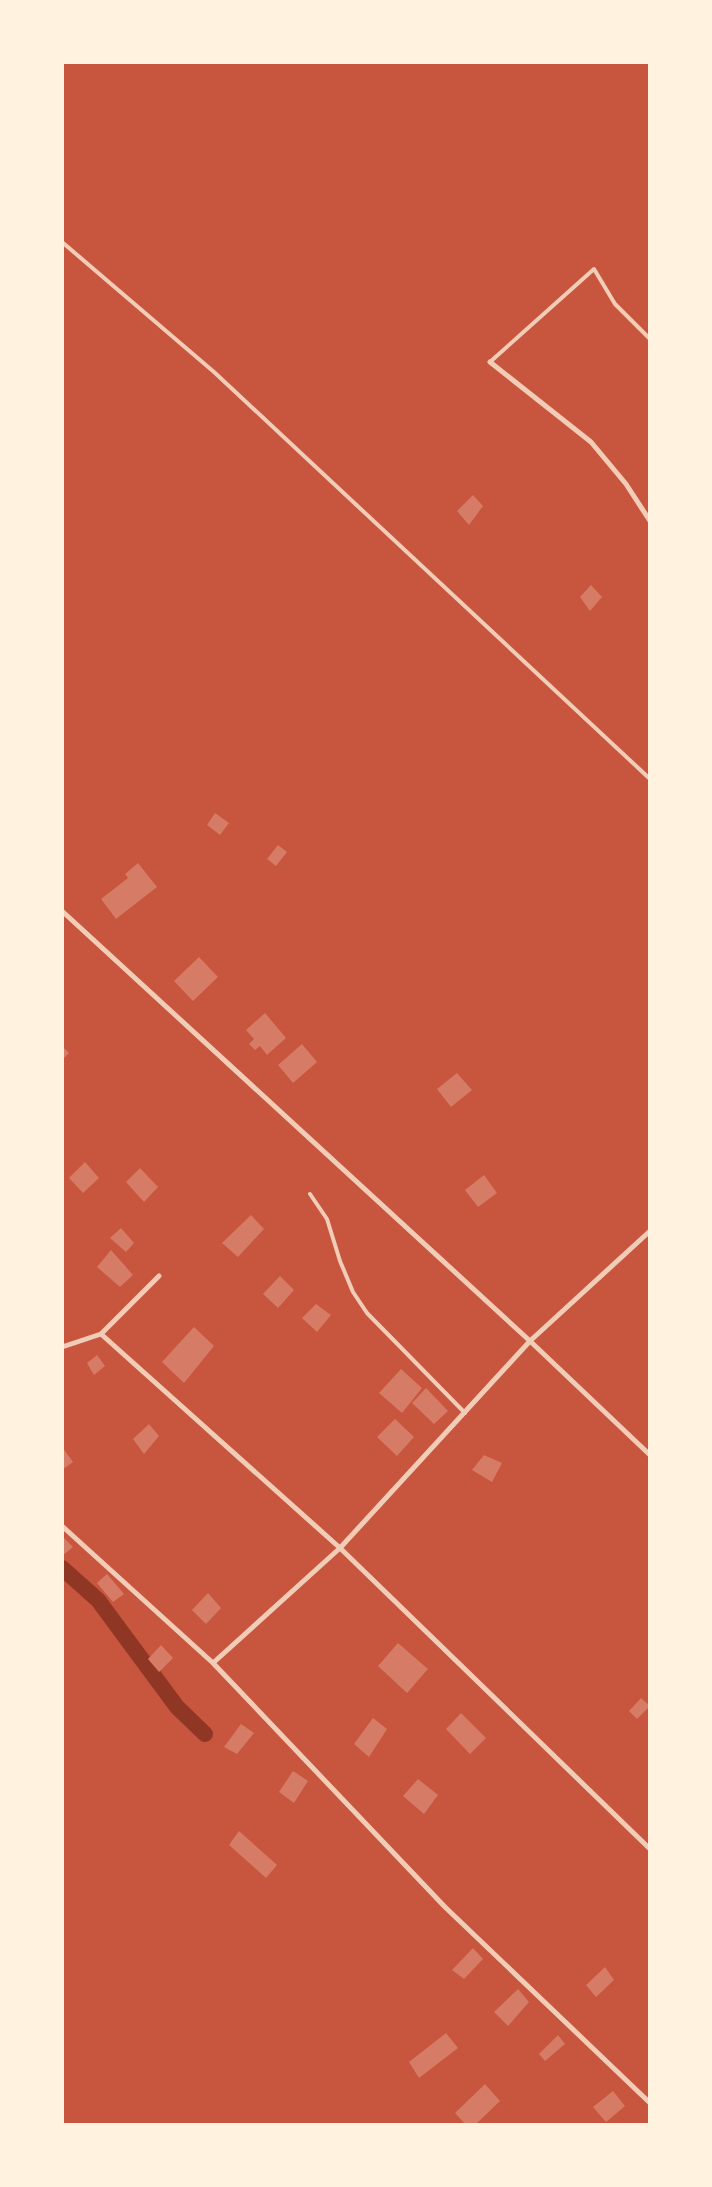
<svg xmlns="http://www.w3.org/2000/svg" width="712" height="2187" font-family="'Public Sans',sans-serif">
<rect width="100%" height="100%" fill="#c8553d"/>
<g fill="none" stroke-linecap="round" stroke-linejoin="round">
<path stroke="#8f3625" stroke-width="16" d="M 62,1568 L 98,1600 L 177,1707 L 205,1734"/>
</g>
<path fill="#d67c66" d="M 473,495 L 483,506 L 469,525 L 457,511 Z
M 591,585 L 602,597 L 590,611 L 580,597 Z
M 215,813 L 229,823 L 220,835 L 207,825 Z
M 278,845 L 287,852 L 276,866 L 267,859 Z
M 138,863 L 157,887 L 116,919 L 101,899 L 128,878 L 125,874 Z
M 199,957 L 218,977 L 193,1001 L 174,981 Z
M 265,1013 L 286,1038 L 267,1055 L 260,1046 L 255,1050 L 249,1044 L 254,1039 L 246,1030 Z
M 302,1044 L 317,1062 L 293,1083 L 278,1065 Z
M 62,1046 L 69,1053 L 62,1060 Z
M 457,1073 L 472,1090 L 451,1107 L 437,1089 Z
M 85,1162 L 99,1178 L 83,1193 L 69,1178 Z
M 140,1168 L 158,1187 L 144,1202 L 126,1182 Z
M 484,1175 L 497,1193 L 478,1207 L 465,1190 Z
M 251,1215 L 264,1229 L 238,1257 L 222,1243 Z
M 121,1228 L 134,1243 L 126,1252 L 110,1238 Z
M 111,1250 L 133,1275 L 120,1287 L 97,1267 Z
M 280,1276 L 294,1290 L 278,1308 L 263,1294 Z
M 316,1304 L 331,1315 L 317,1332 L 302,1318 Z
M 194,1327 L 214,1346 L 184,1383 L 162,1362 Z
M 97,1355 L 105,1366 L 94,1375 L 87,1363 Z
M 401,1369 L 422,1388 L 402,1413 L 379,1393 Z
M 426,1388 L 448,1411 L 434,1424 L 412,1403 Z
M 395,1419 L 414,1437 L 397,1456 L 377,1437 Z
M 149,1424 L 159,1436 L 144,1454 L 133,1439 Z
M 62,1447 L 73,1462 L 62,1470 Z
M 484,1455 L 502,1463 L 492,1482 L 472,1470 Z
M 62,1536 L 73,1547 L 62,1556 Z
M 107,1574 L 124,1594 L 113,1602 L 97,1583 Z
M 208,1593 L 221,1608 L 206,1624 L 192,1610 Z
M 398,1643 L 428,1669 L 407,1693 L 378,1666 Z
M 161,1645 L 173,1658 L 159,1672 L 148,1659 Z
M 641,1698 L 650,1706 L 637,1719 L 629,1711 Z
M 461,1713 L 486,1738 L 470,1754 L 446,1729 Z
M 373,1718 L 387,1729 L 369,1757 L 354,1744 Z
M 241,1724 L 254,1733 L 237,1754 L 224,1747 Z
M 293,1771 L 308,1781 L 294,1803 L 279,1792 Z
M 418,1779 L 438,1795 L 424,1814 L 403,1796 Z
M 239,1831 L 277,1865 L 266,1878 L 229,1845 Z
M 473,1948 L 483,1959 L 464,1979 L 452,1970 Z
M 605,1967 L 614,1980 L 596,1997 L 586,1985 Z
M 518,1989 L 529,2002 L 508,2026 L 494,2012 Z
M 446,2033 L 458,2048 L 419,2078 L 409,2062 Z
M 558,2035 L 565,2044 L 545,2061 L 539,2054 Z
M 485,2084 L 500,2101 L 476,2124 L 465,2124 L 455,2113 Z
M 613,2091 L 625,2106 L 606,2122 L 593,2107 Z"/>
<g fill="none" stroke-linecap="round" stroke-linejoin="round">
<path stroke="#f1ccb7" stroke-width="4" d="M 62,242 L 214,372 L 650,779
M 490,362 L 594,269 L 615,304 L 650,339
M 310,1194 L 327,1219 L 340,1261 L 353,1292 L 367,1313 L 465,1413"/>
<path stroke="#f1ccb7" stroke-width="5" d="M 490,362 L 591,442 L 626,484 L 650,521
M 62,911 L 530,1341 L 650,1455
M 650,1231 L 530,1341 L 340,1548 L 213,1663 L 445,1907 L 650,2103
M 101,1334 L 340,1548 L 650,1849
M 62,1347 L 101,1334 L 159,1276
M 62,1526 L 213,1663"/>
</g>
<rect width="712" height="2187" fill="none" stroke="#fff3e0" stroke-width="128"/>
</svg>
